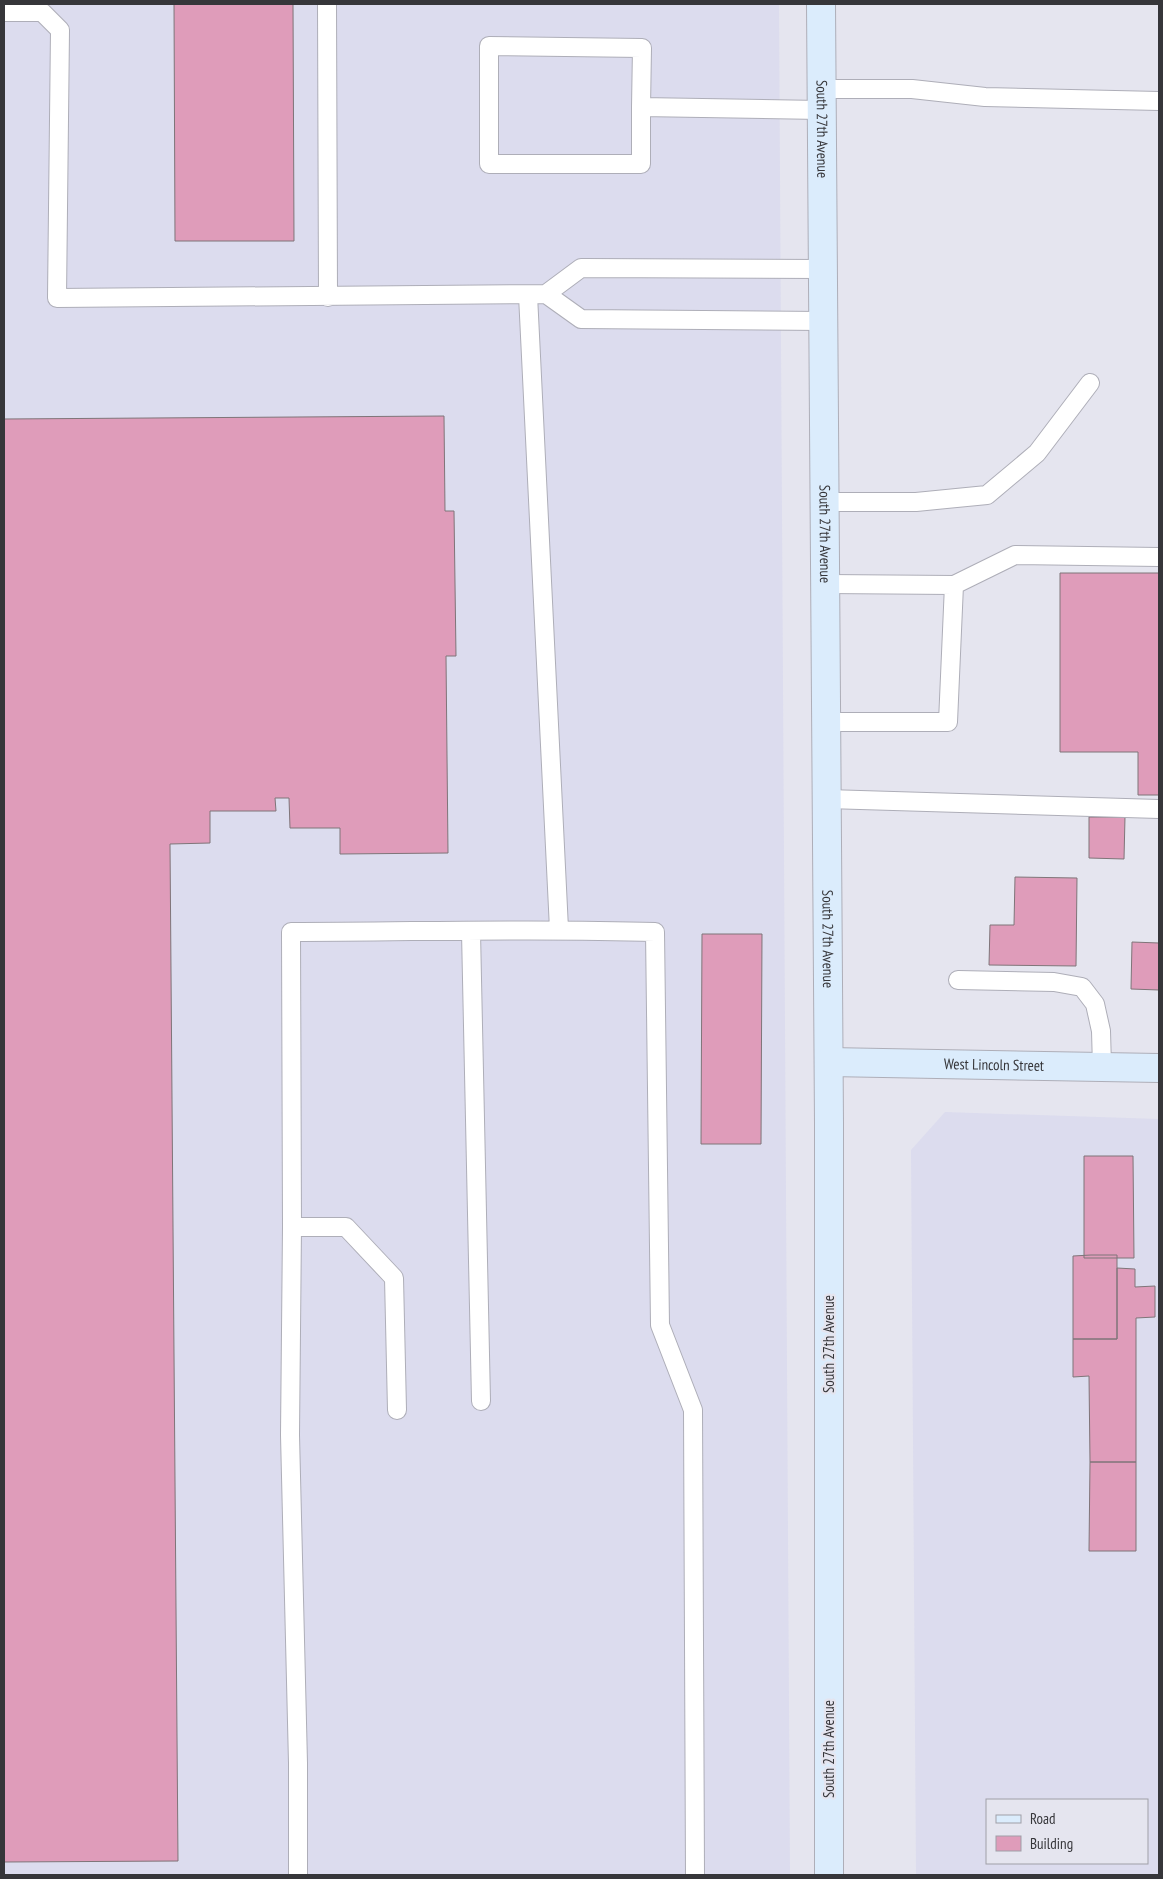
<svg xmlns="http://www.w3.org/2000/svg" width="1163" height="1879" font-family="'PT Sans Narrow',sans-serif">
<rect width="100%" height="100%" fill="#e5e5ef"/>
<path fill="#dcdcee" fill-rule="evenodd" d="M 4,4 L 779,4 L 790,1875 L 4,1875 Z
M 945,1112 L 1159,1119 L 1159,1875 L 916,1875 L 911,1150 ZM 987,1800 L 1147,1800 L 1147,1863 L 987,1863 Z"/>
<path fill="#df9cba" stroke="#7f7579" d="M 174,4 L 293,4 L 294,241 L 175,241 Z
M 444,416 L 445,511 L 454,511 L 456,656 L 446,656 L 448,853 L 340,854 L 340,828 L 290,828 L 289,798 L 275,798 L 276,811 L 210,811 L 210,843 L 170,844 L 178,1861 L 4,1862 L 4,419 Z
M 1060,573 L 1159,573 L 1159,795 L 1138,795 L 1138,752 L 1060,752 Z
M 1089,817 L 1125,817 L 1124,859 L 1089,858 Z
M 1015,877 L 1077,878 L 1076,966 L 989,965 L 990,925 L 1014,925 Z
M 702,934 L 762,934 L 761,1144 L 701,1144 Z
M 1132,942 L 1159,943 L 1159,990 L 1131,989 Z
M 1084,1156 L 1133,1156 L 1134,1258 L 1084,1258 Z
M 1091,1255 L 1117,1255 L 1117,1339 L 1073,1339 L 1073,1256 Z
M 1117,1268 L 1135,1269 L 1135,1287 L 1155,1286 L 1155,1317 L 1136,1318 L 1136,1462 L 1090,1462 L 1089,1376 L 1073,1377 L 1073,1339 L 1117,1339 Z
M 1090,1462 L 1136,1462 L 1136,1551 L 1089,1551 Z"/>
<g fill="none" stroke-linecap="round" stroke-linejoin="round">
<defs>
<path id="lane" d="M 327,4 L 328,297
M 4,12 L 42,12 L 60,30 L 57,298 L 546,294 L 581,319 L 823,321
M 821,89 L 912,89 L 985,97 L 1159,101
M 641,107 L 642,48 L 489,46 L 489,164 L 641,164 L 641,107 L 821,110
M 546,294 L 581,268 L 822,269
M 528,295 L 559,929
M 825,502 L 916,502 L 987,495 L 1037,453 L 1090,383
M 826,584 L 954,585
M 827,722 L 948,722 L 954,585 L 1015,555 L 1159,557
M 827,799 L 1159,809
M 471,932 L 481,1401
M 958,980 L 1054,982 L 1082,987 L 1095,1004 L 1101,1031 L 1102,1066
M 292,1227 L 346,1227 L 394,1278 L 397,1410
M 298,1875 L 298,1763 L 290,1435 L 292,1227 L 291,932 C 412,932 533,928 655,932 L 660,1325 L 693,1410 L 695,1875"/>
<g id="secondary">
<path id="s1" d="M 821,4 L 829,1122 L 829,1875"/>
<path id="s2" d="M 829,1062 L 1159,1068"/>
</g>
</defs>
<use href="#lane" stroke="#aeaeb8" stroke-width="20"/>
<use href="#secondary" stroke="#aeaeb8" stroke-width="30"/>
<use href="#lane" stroke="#fff" stroke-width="18"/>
<use href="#secondary" stroke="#dbecfc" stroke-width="28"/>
</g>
<g text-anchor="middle" stroke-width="4.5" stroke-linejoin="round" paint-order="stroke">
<g font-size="15" fill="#36363a" stroke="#e5e5ef">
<text dy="5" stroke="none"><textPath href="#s1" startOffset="125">South 27th Avenue</textPath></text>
<text dy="5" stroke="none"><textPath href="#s1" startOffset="530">South 27th Avenue</textPath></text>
<text dy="5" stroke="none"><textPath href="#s1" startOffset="935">South 27th Avenue</textPath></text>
<text dy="5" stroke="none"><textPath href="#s2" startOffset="165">West Lincoln Street</textPath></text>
<text transform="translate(829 1344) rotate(-90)" y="5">South 27th Avenue</text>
<text transform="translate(829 1749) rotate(-90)" y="5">South 27th Avenue</text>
</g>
</g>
<rect width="1163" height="1879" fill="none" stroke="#36363a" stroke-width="10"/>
<rect x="986" y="1799" width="162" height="65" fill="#e5e5ef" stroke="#9f9fa7"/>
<rect x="996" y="1815" width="25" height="8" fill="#dbecfc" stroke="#9f9fa7"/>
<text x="1030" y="1824" font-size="15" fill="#36363a">Road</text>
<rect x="996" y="1836" width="25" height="15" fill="#df9cba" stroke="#9f9fa7"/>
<text x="1030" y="1849" font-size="15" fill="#36363a">Building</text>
</svg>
